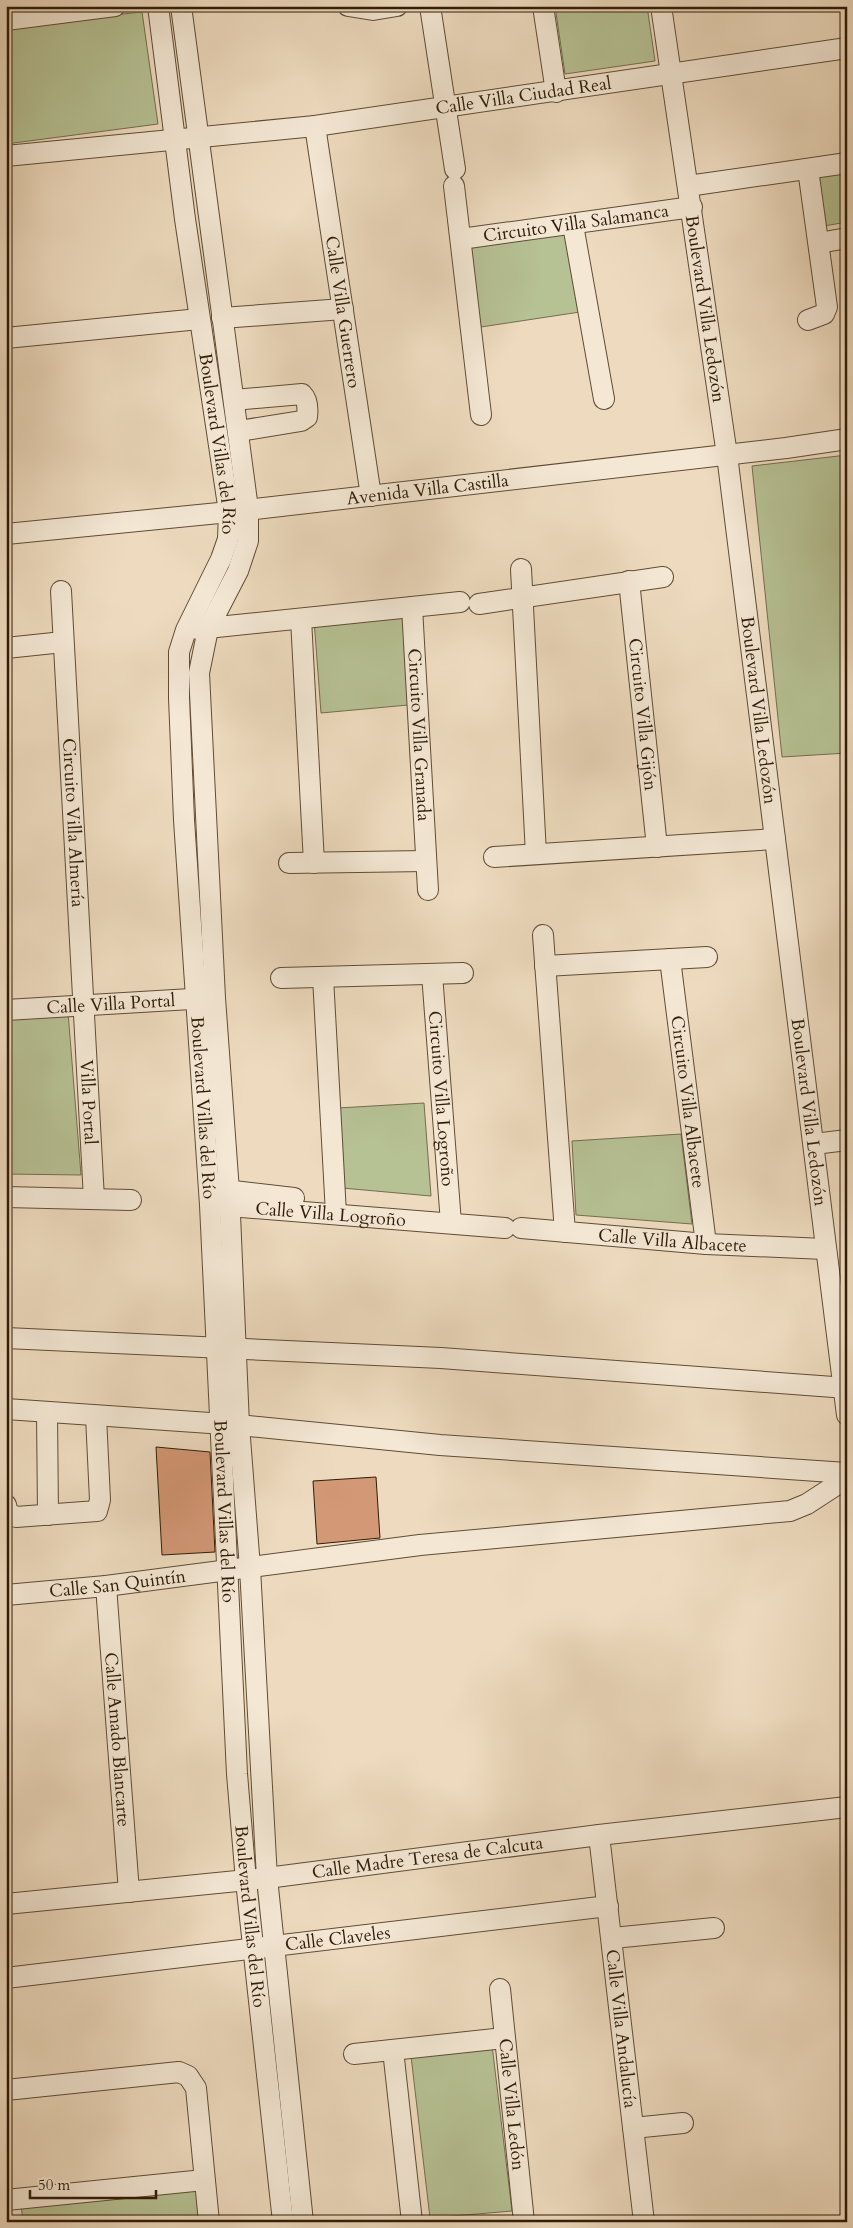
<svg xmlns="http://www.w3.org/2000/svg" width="853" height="2228" font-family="Cardo,serif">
<rect width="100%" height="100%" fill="#eedbbf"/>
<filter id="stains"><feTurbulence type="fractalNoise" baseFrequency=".004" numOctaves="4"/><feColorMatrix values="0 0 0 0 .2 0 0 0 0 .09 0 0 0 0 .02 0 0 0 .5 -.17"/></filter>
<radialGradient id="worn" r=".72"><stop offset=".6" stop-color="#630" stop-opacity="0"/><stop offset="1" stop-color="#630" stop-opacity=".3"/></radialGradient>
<path fill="#b6c194" stroke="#736e4e" d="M 555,6 L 647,6 L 655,61 L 565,74 Z
M 142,12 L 158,124 L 6,144 L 6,26 Z
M 847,168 L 847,222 L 824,226 L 816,175 Z
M 567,226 L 580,312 L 481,327 L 468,241 Z
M 847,455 L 847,753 L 782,757 L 752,466 Z
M 403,610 L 408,705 L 321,713 L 314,620 Z
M 68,1012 L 81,1175 L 6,1174 L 6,1016 Z
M 424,1103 L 431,1196 L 342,1188 L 338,1108 Z
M 681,1134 L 692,1224 L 576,1215 L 572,1141 Z
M 492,2045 L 512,2211 L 430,2218 L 411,2056 Z
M 203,2186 L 207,2222 L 23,2222 L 21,2204 Z"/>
<path fill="#d39875" stroke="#301c07" d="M 156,1447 L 210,1452 L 215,1552 L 162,1555 Z
M 376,1477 L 380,1538 L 317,1544 L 313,1481 Z"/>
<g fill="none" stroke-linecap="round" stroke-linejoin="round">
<defs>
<g id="minor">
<path id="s1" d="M 158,6 L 185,219 L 229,512 L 228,539 L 221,559 L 186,630 L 179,652 L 179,698 L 184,820 L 210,1205 L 237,1774 L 246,1881 L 283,2222"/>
<path d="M 181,6 L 248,509 L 248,541 L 238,571 L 208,629 L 199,673 L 215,998 L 229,1191 L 239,1425 L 250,1568 L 267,1878 L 303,2222"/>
<path d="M 348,6 L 373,10 L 397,6"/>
<path d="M 430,6 L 455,169"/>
<path d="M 543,6 L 556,92"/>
<path id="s2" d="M 661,6 L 727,455 L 847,1415"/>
<path d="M 6,20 L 115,6"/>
<path id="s3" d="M 315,126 L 371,496"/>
<path id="s4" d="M 6,156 L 315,126 L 847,48"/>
<path d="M 454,186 L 481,415"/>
<path d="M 688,186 L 847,163"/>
<path d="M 573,225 L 604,399"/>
<path id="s5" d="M 461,239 L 692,207"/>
<path d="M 819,243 L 847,238"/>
<path d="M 222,318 L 343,309"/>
<path d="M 808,320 L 824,314 L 827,307 L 808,169"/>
<path d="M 6,338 L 199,319"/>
<path d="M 234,400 L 302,394 C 308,400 308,409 307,417 L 301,421 L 239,431"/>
<path id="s6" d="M 6,534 L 229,512 L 786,448 L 847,439"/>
<path d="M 521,569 L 536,854"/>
<path id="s7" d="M 629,581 L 657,847"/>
<path id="s8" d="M 61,591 L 94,1199"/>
<path d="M 479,604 L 663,577"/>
<path id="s9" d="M 412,607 L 428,890"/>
<path d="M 301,619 L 314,863"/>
<path d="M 198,629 L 460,602"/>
<path d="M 6,648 L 63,642"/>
<path d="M 494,857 L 775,839"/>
<path d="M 289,863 L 426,861"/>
<path d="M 543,935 L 565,1232"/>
<path id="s10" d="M 670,959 L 706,1244"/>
<path d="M 545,966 L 707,957"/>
<path id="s11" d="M 432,974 L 451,1223"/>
<path d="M 323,977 L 336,1214"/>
<path d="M 281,978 L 463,973"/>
<path id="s12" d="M 6,1010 L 208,998"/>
<path d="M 814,1144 L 847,1140"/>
<path d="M 216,1189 L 294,1198"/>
<path d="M 6,1197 L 131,1200"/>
<path id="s13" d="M 217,1205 L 505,1228"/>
<path id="s14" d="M 521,1228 L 706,1244 L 825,1249"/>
<path d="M 6,1338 L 441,1358 L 847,1388"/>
<path d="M 6,1409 L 239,1425 L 440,1445 L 847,1473"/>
<path d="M 47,1412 L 48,1515"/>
<path d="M 6,1505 L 8,1513 L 16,1517 L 97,1511 L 100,1500 L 96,1416"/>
<path id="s15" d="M 106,1586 L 129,1892"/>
<path id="s16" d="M 6,1595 L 106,1586 L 420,1545 L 790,1511 L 807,1504 L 847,1478"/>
<path id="s17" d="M 599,1835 L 644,2222"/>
<path id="s18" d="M 6,1904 L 267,1878 L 599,1835 L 847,1807"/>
<path d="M 613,1938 L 714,1928"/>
<path id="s19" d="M 6,1978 L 608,1906"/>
<path id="s20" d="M 500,1989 L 524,2222"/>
<path d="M 393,2050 L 412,2222"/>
<path d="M 354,2054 L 504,2038"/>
<path d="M 6,2090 L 179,2072 L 188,2076 L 196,2088 L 209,2222"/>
<path d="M 633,2128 L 683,2123"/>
<path d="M 6,2200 L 204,2180"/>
</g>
</defs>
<use href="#minor" stroke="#604c35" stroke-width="22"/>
<use href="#minor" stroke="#f4e8d5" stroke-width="20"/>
</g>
<g text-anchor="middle" stroke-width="4" stroke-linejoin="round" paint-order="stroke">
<g font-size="18" fill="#301c07" stroke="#f4e8d5">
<text dy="6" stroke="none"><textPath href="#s4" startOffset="521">Calle Villa Ciudad Real</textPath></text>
<text dy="6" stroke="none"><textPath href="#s5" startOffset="116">Circuito Villa Salamanca</textPath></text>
<text dy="6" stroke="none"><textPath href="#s2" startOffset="306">Boulevard Villa Ledozón</textPath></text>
<text dy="6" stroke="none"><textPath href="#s3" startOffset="188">Calle Villa Guerrero</textPath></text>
<text dy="6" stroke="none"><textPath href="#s1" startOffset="442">Boulevard Villas del Río</textPath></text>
<text dy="6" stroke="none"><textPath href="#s6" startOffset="424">Avenida Villa Castilla</textPath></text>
<text dy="6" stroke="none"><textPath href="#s2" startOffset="711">Boulevard Villa Ledozón</textPath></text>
<text dy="6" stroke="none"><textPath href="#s7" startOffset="134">Circuito Villa Gijón</textPath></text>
<text dy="6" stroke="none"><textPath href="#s9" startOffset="128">Circuito Villa Granada</textPath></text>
<text dy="6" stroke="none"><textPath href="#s8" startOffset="232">Circuito Villa Almería</textPath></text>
<text dy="6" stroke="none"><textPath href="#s12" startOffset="105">Calle Villa Portal</textPath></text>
<text dy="6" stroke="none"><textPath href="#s11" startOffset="125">Circuito Villa Logroño</textPath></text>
<text dy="6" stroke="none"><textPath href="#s8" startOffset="512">Villa Portal</textPath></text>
<text dy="6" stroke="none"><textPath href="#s10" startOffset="144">Circuito Villa Albacete</textPath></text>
<text dy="6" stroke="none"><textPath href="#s1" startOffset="1118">Boulevard Villas del Río</textPath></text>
<text dy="6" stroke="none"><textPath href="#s2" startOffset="1116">Boulevard Villa Ledozón</textPath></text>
<text dy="6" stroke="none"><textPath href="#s13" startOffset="114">Calle Villa Logroño</textPath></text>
<text dy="6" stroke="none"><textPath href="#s14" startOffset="152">Calle Villa Albacete</textPath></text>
<text dy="6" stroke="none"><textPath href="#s1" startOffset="1522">Boulevard Villas del Río</textPath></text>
<text dy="6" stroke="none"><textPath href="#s16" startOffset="112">Calle San Quintín</textPath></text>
<text dy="6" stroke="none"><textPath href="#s15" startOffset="154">Calle Amado Blancarte</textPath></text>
<text dy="6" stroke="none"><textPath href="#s18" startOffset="424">Calle Madre Teresa de Calcuta</textPath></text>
<text dy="6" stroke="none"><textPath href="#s1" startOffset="1928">Boulevard Villas del Río</textPath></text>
<text dy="6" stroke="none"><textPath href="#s19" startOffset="334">Calle Claveles</textPath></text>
<text dy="6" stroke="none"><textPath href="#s17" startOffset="195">Calle Villa Andalucía</textPath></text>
<text dy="6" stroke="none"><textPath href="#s20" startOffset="116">Calle Villa Ledón</textPath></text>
</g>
</g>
<rect width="853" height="2228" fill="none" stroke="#eedbbf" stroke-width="25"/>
<rect x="8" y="8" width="838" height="2213" fill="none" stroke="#301c07" stroke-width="2.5"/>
<rect x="12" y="12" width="828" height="2203" fill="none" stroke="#301c07"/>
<path d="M30 2190v8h126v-8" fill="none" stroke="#301c07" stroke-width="2.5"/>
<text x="38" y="2190" font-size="15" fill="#301c07" stroke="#f4e8d5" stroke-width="4" paint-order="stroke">50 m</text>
<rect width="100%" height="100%" filter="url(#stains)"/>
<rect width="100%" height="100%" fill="url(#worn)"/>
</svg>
